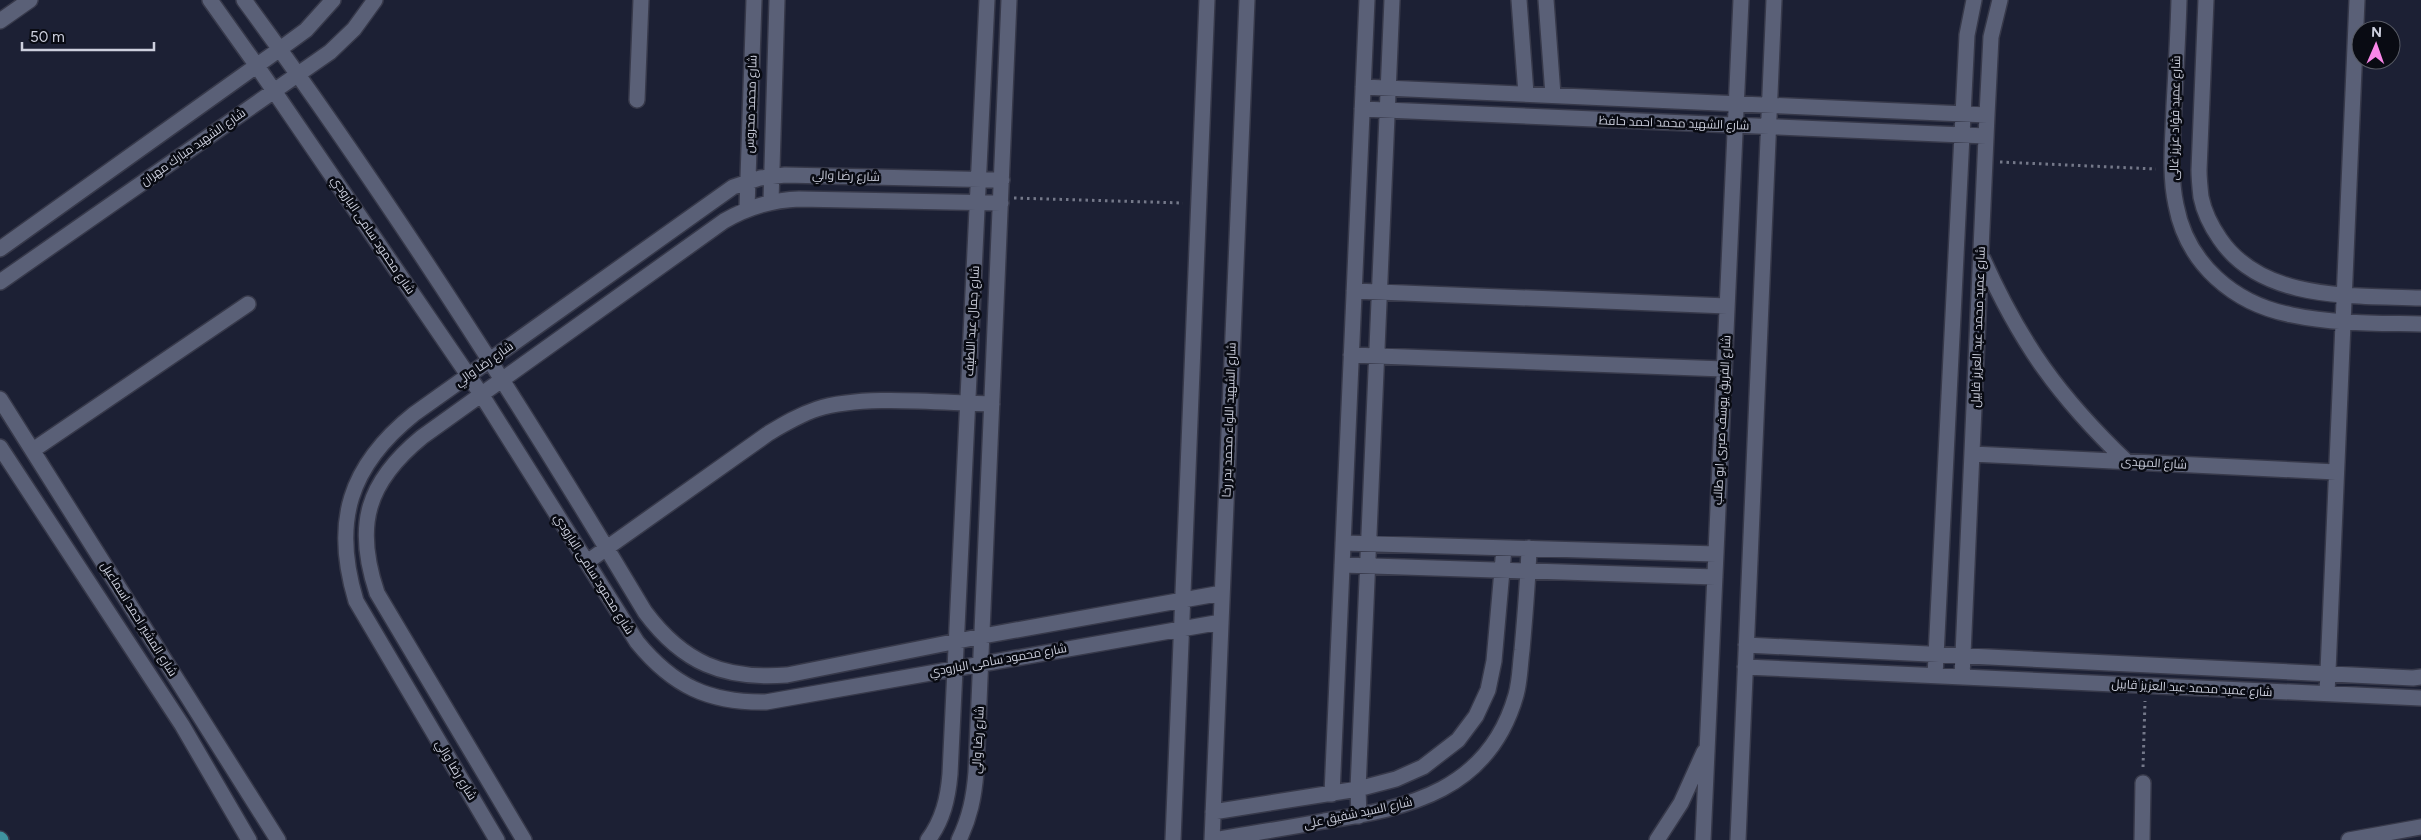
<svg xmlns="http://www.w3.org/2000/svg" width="2421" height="840" font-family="Figtree,Cairo,sans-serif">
<rect width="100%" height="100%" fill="#1c2034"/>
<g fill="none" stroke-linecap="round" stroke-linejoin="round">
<defs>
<path id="minor" d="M 210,0 L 257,66 L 481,394 L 637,642 C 673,686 709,703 766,702 L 1221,622
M 244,0 C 388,196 520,403 645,612 C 683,663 724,680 787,675 L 983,636 L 1222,593
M 1519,0 L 1526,94
M 1546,0 L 1553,95
M 2179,0 C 2178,35 2176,71 2174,106 C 2173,139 2169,173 2176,205 C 2187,264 2234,304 2292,315 C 2334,324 2379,323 2421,324
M 2206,0 L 2199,170 C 2199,179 2200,188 2201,197 C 2204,212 2211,226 2220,239 C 2263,302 2353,295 2421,298
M 0,21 L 30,0
M 1363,87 L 1987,115
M 637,100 L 641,0
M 1362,109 L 1986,136
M 771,201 L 777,0
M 747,208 L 754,0
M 0,249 L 280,49 L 306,30 L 333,0
M 1983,259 C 2021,344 2059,397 2127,462
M 0,282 L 330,52 L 354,29 L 375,0
M 1354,291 L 1727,306
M 1351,355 L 1724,369
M 0,399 L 278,840
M 0,447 L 182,725 L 249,840
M 33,450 L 248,304
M 1972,454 L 2336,472
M 1343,543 L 1716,554
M 587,562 L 769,433 C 784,424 799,415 817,409 C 863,394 942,403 992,404
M 1342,565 L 1715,577
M 1746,645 L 2413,678 L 2421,677
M 1745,667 L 2421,698
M 1935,676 L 1967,35 L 1974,0
M 1962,677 L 1987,115 L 1991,37 L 2000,0
M 2327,694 L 2357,0
M 1332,794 L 1367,0
M 1213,812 L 1358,789 L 1396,779 L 1423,767 L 1458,740 L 1476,716 L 1488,690 L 1494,661 L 1504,548
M 1359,816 L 1358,789 L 1392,0
M 497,840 L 356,601 C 332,522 349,466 414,414 L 733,187 L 760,178 L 785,175 L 1002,180
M 524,840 L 377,593 C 354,525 367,482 422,437 L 724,221 C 748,207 771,200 799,199 L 1001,203
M 928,840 C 943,820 948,798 950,774 L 987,0
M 959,840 C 970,817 974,797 976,772 L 1009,0
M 1173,840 L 1207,0
M 1212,840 L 1247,0
M 1212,840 C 1249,834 1287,828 1324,821 C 1410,808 1489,790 1516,695 C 1520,681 1520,665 1522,650 C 1525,616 1528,582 1529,548
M 1657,840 L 1681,803 L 1704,752
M 1703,840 L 1741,0
M 1738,840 L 1774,0
M 2142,840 L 2143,783
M 2349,840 L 2421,827"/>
<path id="highway" d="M 0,839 L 1,840"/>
</defs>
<use href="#minor" stroke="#37394a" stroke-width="18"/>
<use href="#highway" stroke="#37394a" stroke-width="18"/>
<path stroke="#747889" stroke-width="3" stroke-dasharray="2.5 4" stroke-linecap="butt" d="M 2000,162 L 2156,169
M 1014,198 L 1183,203
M 2143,767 L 2145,701"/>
<use href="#minor" stroke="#5a6077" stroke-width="15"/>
<use href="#highway" stroke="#3f939f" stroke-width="15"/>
</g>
<g text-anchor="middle" stroke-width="5" stroke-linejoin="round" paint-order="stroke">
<g font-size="12" fill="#cdd0de" stroke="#090b13">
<text transform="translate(751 104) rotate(-88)" y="4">شارع محمد محروس</text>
<text transform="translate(2175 118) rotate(-89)" y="4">شارع عميد فؤاد عزيز غالى</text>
<text transform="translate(1674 123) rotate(2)" y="4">شارع الشهيد محمد احمد حافظ</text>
<text transform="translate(193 147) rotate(-35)" y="4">شارع الشهيد مبارك مهران</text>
<text transform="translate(846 176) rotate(2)" y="4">شارع رضا والي</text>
<text transform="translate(373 235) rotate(56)" y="4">شارع محمود سامى البارودي</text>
<text transform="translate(972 321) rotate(-87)" y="4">شارع جمال عبد اللطيف</text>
<text transform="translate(1978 327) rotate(-88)" y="4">شارع عميد محمد عبد العزيز قابيل</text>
<text transform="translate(484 364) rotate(-35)" y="4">شارع رضا والي</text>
<text transform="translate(1229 420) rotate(-88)" y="4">شارع الشهيد اللواء محمد بدر رخا</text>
<text transform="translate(1722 420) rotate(-87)" y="4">شارع الفريق يوسف صبرى ابو طالب</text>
<text transform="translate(2154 463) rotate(3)" y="4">شارع المهدى</text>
<text transform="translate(594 574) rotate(58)" y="4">شارع محمود سامى البارودي</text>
<text transform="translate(139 619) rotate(58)" y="4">شارع المشير احمد اسماعيل</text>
<text transform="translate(998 660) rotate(-10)" y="4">شارع محمود سامى البارودي</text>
<text transform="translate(2192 688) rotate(3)" y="4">شارع عميد محمد عبد العزيز قابيل</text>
<text transform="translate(978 740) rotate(-87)" y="4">شارع رضا والي</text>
<text transform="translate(456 770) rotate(59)" y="4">شارع رضا والي</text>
<text transform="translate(1358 813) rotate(-12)" y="4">شارع السيد شفيق على</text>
</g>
</g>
<g transform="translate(2376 45) rotate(2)"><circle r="24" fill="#090b13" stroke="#575a64"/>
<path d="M0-4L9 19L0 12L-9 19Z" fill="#f987e8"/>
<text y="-8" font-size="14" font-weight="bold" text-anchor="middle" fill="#cdd0de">N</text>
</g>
<path d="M22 42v8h132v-8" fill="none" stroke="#cdd0de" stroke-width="2.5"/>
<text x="30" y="42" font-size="15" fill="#cdd0de" stroke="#090b13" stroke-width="4" paint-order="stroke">50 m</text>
</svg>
